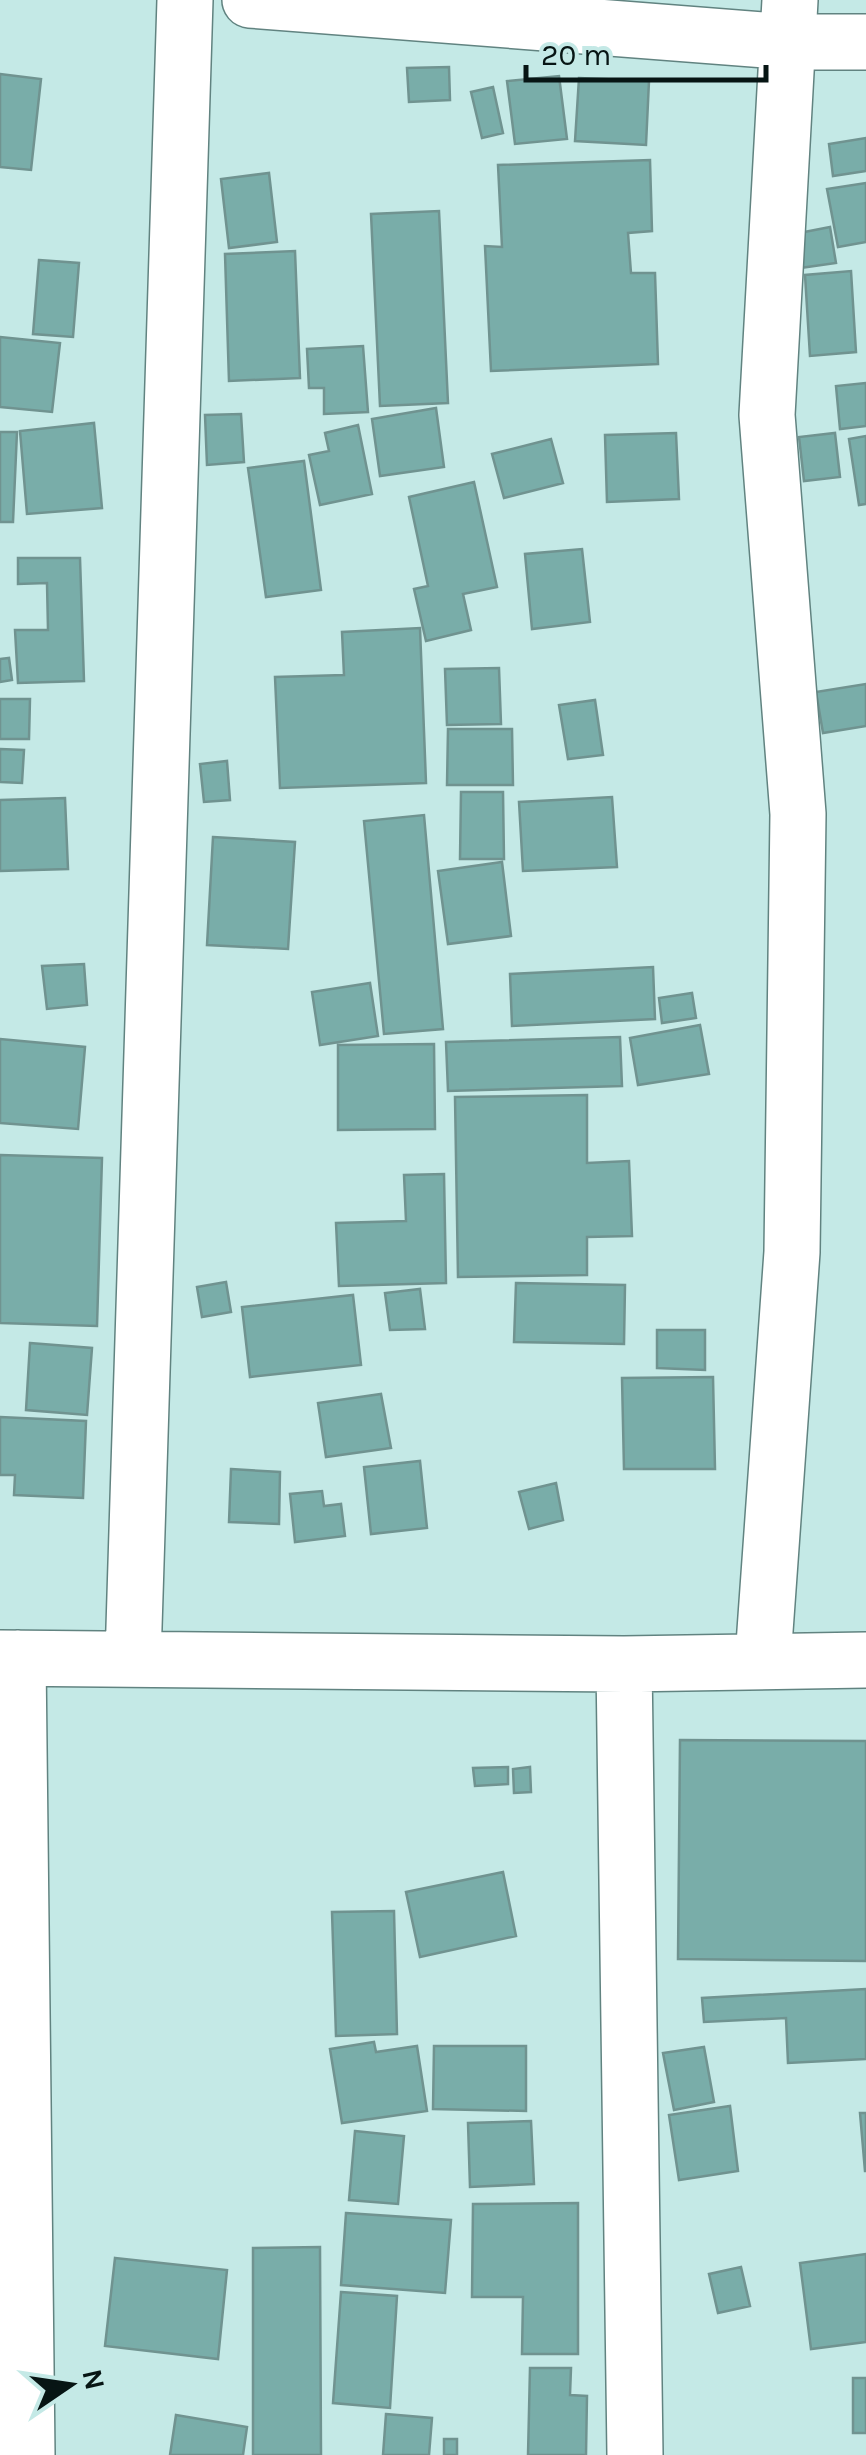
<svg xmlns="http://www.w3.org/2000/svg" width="866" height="2455" font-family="Karla,sans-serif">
<rect width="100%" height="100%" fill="#c4e9e6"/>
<path fill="#79ada9" stroke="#709390" stroke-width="2.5" d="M 449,67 L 450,100 L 409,102 L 407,68 Z
M 0,74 L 41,79 L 31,170 L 0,167 Z
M 559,76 L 567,139 L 515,144 L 507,81 Z
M 579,78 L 649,81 L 646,145 L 575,141 Z
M 493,87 L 503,133 L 482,138 L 471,92 Z
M 866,138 L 866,171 L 833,176 L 829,144 Z
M 650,160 L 652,231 L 628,233 L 631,273 L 655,273 L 658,364 L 491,371 L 485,246 L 502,247 L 498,165 Z
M 269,173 L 277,242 L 229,248 L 221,179 Z
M 866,183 L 866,242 L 838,247 L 827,189 Z
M 439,211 L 448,403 L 380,406 L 371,214 Z
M 830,227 L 836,263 L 800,268 L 794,234 Z
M 295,251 L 300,378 L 229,381 L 225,254 Z
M 39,260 L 79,263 L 73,337 L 33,334 Z
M 851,271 L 856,352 L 810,356 L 805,275 Z
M 0,337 L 60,343 L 52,412 L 0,407 Z
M 363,346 L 368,412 L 324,414 L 324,388 L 309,388 L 307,349 Z
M 866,383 L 866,426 L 840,429 L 836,386 Z
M 436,408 L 444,467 L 380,476 L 372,419 Z
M 241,414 L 244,462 L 207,465 L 205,415 Z
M 94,423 L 102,508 L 27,514 L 20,431 Z
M 358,425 L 372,494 L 320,505 L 309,455 L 329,451 L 325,433 Z
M 0,432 L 17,432 L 13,522 L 0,522 Z
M 676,433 L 679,499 L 607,502 L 605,435 Z
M 835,433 L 840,477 L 804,481 L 799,437 Z
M 866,436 L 866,504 L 859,505 L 849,439 Z
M 551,439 L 563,483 L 504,498 L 492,454 Z
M 304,461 L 321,590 L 266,597 L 248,468 Z
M 474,482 L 497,587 L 463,594 L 471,630 L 426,641 L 414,589 L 428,586 L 409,497 Z
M 582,549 L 590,622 L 532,629 L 525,554 Z
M 18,558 L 80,558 L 84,681 L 18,683 L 15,630 L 48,630 L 47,583 L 18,584 Z
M 420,628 L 426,783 L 280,788 L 275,677 L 344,675 L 342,632 Z
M 9,658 L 12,680 L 0,682 L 0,659 Z
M 499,668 L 501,724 L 447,725 L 445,669 Z
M 866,684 L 866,726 L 823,733 L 816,692 Z
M 0,699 L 30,699 L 29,739 L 0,739 Z
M 595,700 L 603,755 L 568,759 L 559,705 Z
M 448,729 L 512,729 L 513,785 L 447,785 Z
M 0,749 L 24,750 L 22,783 L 0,782 Z
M 227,761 L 230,800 L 204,802 L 200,764 Z
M 461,792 L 503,792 L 504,859 L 460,859 Z
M 612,797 L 617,867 L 523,871 L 519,802 Z
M 65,798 L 68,869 L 0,871 L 0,800 Z
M 424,815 L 443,1029 L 384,1034 L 364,821 Z
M 213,837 L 295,842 L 288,949 L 207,945 Z
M 502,862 L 511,936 L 448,944 L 438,871 Z
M 84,964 L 87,1005 L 47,1009 L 42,966 Z
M 653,967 L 655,1019 L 512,1026 L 510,974 Z
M 370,983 L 378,1036 L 320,1045 L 312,992 Z
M 692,993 L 696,1018 L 662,1023 L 659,998 Z
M 700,1025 L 709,1074 L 638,1085 L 630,1038 Z
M 620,1037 L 622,1086 L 448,1091 L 446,1042 Z
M 0,1039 L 85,1047 L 78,1129 L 0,1123 Z
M 434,1044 L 435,1129 L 338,1130 L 338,1045 Z
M 587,1095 L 587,1163 L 629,1161 L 632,1236 L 587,1237 L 587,1275 L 458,1277 L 455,1097 Z
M 0,1155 L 102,1158 L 97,1326 L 0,1323 Z
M 444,1174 L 446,1283 L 339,1286 L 336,1223 L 406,1221 L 404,1175 Z
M 226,1282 L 231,1312 L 202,1317 L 197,1287 Z
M 516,1283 L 625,1285 L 624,1344 L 514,1342 Z
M 420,1289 L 425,1329 L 390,1330 L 385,1293 Z
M 353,1295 L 361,1365 L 250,1377 L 242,1307 Z
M 657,1330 L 705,1330 L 705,1370 L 657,1368 Z
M 30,1343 L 92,1348 L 87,1415 L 26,1410 Z
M 713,1377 L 715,1469 L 624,1469 L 622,1378 Z
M 381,1394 L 391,1448 L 326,1457 L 318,1403 Z
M 0,1417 L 86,1421 L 83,1498 L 14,1495 L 15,1475 L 0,1475 Z
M 420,1461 L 427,1528 L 371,1534 L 364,1467 Z
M 231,1469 L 280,1472 L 279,1524 L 229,1522 Z
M 556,1483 L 563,1520 L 529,1529 L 519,1492 Z
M 322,1491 L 324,1506 L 341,1504 L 345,1536 L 295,1542 L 290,1494 Z
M 680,1740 L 866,1741 L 866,1961 L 678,1959 Z
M 508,1767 L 508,1784 L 475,1786 L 473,1768 Z
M 530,1767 L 531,1792 L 514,1793 L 513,1769 Z
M 503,1872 L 516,1936 L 420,1957 L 406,1892 Z
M 394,1911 L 397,2034 L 336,2036 L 332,1912 Z
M 866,1989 L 866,2059 L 788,2063 L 786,2018 L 704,2022 L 702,1998 Z
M 374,2042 L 376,2052 L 417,2046 L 427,2111 L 342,2123 L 330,2049 Z
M 434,2046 L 526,2046 L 526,2111 L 433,2109 Z
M 704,2047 L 714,2102 L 674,2110 L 663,2053 Z
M 730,2106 L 738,2171 L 679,2180 L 669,2115 Z
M 860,2113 L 866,2113 L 866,2171 L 865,2171 Z
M 531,2121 L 534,2184 L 470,2187 L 468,2123 Z
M 355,2131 L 404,2136 L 398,2204 L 349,2200 Z
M 578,2203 L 578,2354 L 522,2354 L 523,2297 L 472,2297 L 473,2204 Z
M 346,2213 L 451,2220 L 445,2293 L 341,2285 Z
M 320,2247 L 321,2455 L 253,2455 L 253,2248 Z
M 866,2254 L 866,2342 L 811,2349 L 800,2263 Z
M 115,2258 L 227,2270 L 218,2359 L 105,2346 Z
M 741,2267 L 750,2306 L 718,2313 L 709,2274 Z
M 341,2292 L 397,2296 L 390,2408 L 333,2403 Z
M 530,2368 L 571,2368 L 570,2395 L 587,2396 L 586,2455 L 528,2455 Z
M 853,2378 L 866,2378 L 866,2433 L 853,2433 Z
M 386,2414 L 432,2418 L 429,2455 L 383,2455 Z
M 176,2415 L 247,2427 L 243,2455 L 170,2455 Z
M 444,2439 L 457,2439 L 457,2455 L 444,2455 Z"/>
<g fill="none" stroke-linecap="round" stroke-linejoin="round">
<defs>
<path id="street" d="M 250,0 L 790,42 L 866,42
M 0,1658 L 624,1664 L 866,1660
M 18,1658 L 27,2455
M 133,1659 L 185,0
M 763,1659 L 792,1252 L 798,814 L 767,415 L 790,0
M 624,1664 L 635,2455"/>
</defs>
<use href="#street" stroke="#618380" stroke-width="58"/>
<use href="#street" stroke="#fff" stroke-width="55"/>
</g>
<g transform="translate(70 2385) rotate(77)" stroke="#c4e9e6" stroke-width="8" paint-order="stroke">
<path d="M0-8L18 38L0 25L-18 38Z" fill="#071514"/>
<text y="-15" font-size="28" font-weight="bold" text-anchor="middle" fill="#071514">N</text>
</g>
<path d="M526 65v15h240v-15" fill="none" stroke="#071514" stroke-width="5"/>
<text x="541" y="65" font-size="30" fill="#071514" stroke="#c4e9e6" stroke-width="8" paint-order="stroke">20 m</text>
</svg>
